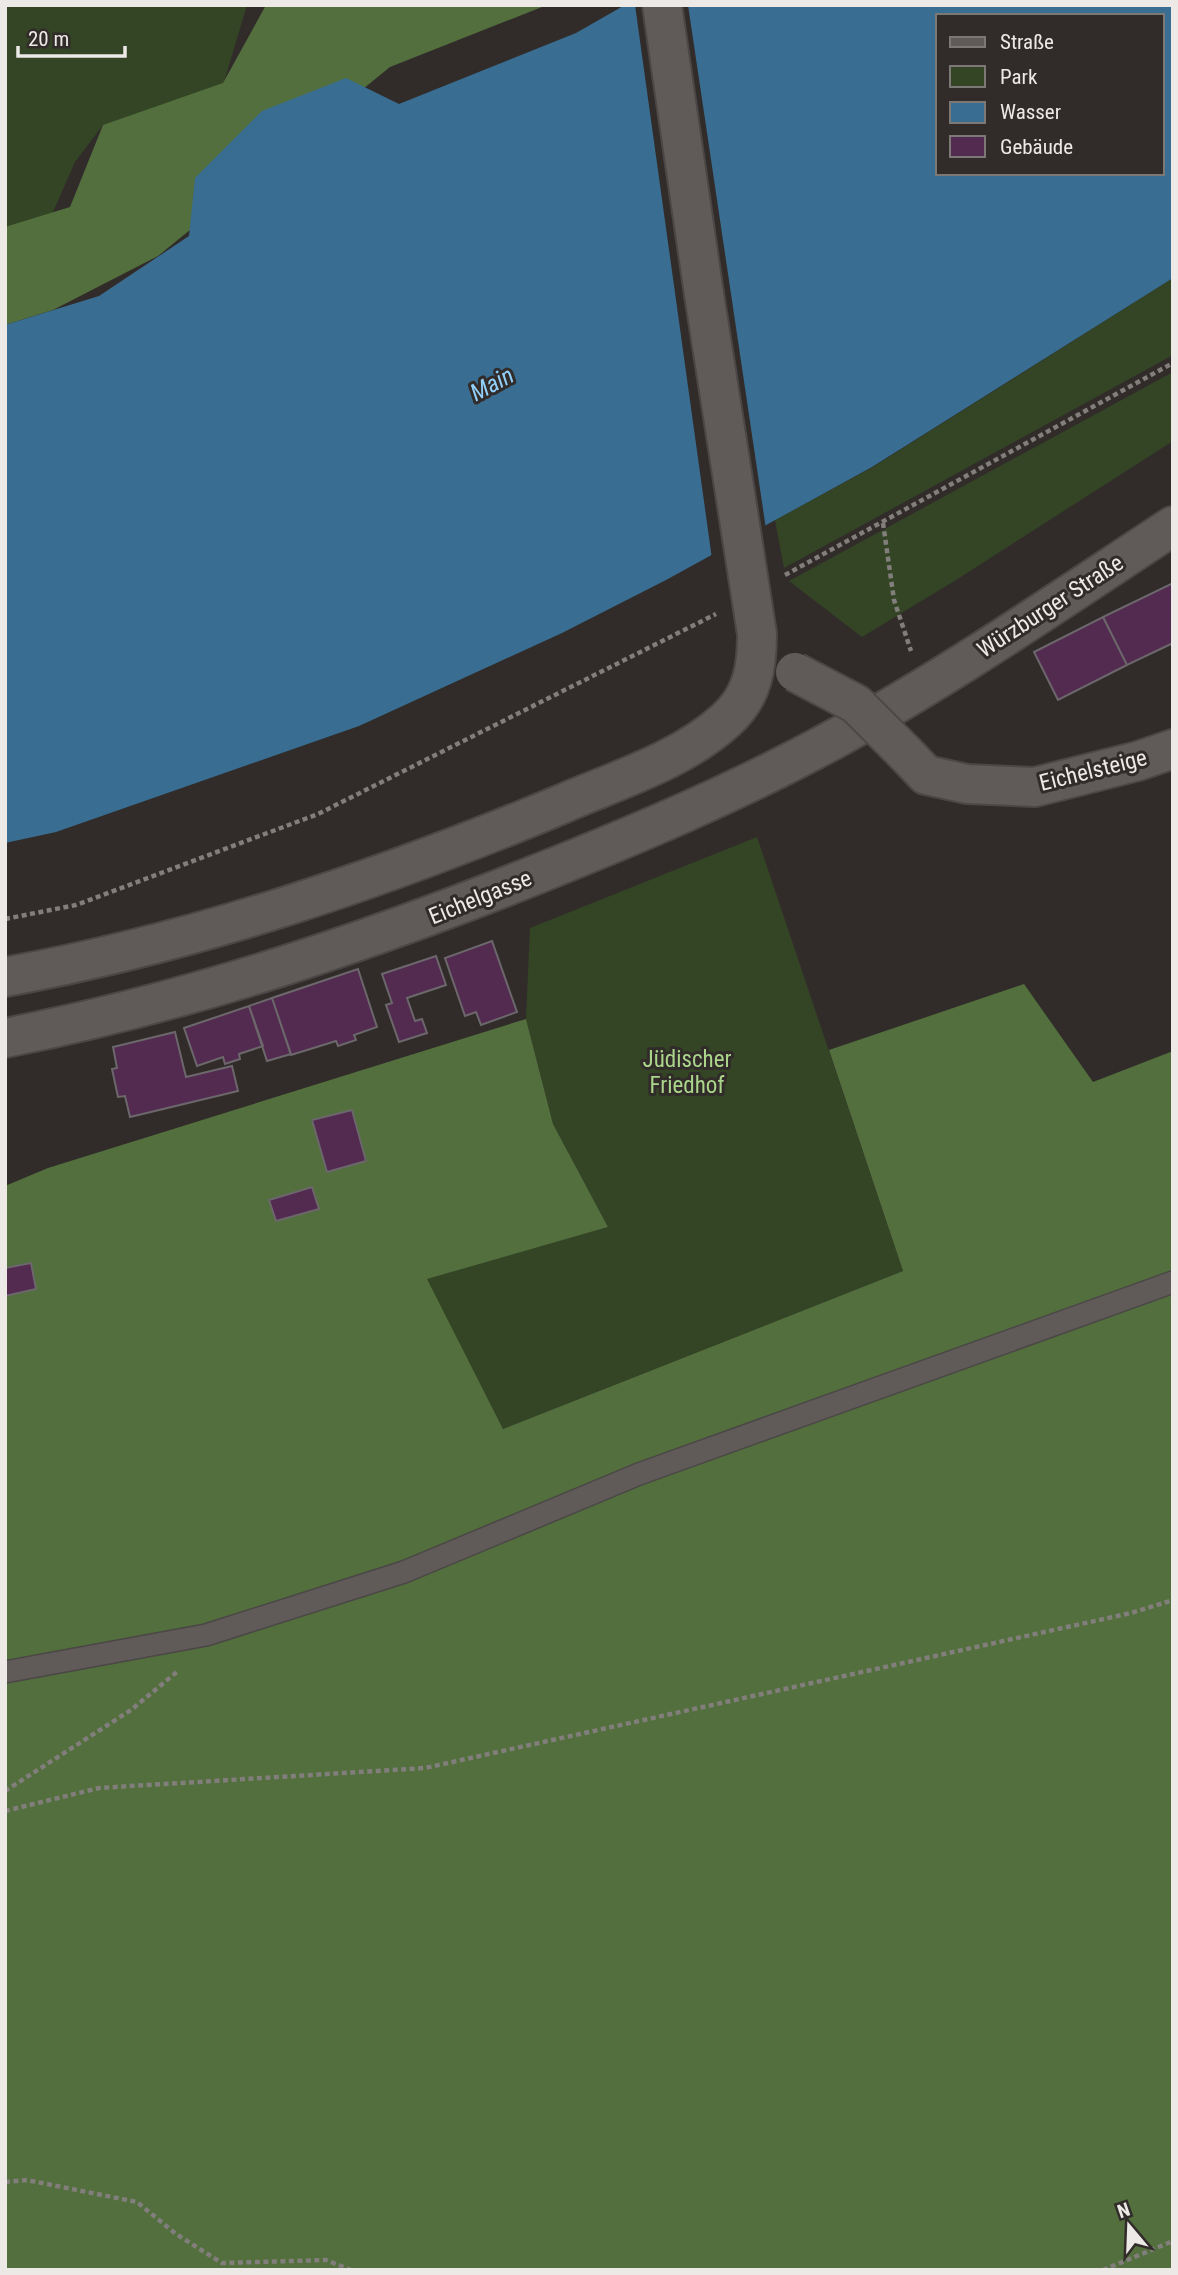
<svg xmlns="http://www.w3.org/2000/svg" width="1178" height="2275" font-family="'Roboto Condensed',sans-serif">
<rect width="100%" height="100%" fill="#312c2a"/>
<path fill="#334525" d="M 5,5 L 247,5 L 218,102 L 151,123 L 103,125 L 75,162 L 41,239 L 5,259 Z
M 1173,278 L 1173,355 L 784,568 L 775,520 L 873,467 Z
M 1173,372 L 1173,441 L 956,580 L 862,637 L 789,581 Z
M 757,837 L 903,1271 L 503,1429 L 426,1279 L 608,1227 L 553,1124 L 526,1019 L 530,928 Z"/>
<path fill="#526f3d" d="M 266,5 L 547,5 L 390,67 L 158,256 L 53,310 L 5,325 L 5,227 L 70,207 L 103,125 L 223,83 Z
M 1024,984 L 1093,1082 L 1173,1051 L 1173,2270 L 5,2270 L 5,1186 L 48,1168 L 526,1019 L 553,1124 L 608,1227 L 427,1279 L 503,1429 L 903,1271 L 829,1050 Z"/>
<path fill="#396e92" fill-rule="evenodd" d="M 625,5 L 1173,5 L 1173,278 L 872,467 L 666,580 L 562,633 L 359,726 L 56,832 L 5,843 L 5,325 L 99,296 L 189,236 L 195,178 L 262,111 L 346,78 L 399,104 L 576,33 ZM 938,16 L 1162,16 L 1162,173 L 938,173 Z"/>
<path fill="#312c2a" d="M 635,5 L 688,5 L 766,529 L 712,559 Z"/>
<path fill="#532b51" stroke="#6b676b" stroke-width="2" d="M 1173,583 L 1173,643 L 1127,665 L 1103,617 Z
M 1103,617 L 1127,665 L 1058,700 L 1034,652 Z
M 492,941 L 517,1012 L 481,1025 L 476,1012 L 465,1016 L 445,958 Z
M 436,956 L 446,985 L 407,998 L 415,1021 L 422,1019 L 427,1033 L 399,1042 L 386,1005 L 392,1003 L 382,974 Z
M 358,969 L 377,1027 L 354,1035 L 356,1040 L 338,1046 L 336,1041 L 291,1055 L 272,998 Z
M 272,998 L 291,1054 L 267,1061 L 249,1006 Z
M 249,1006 L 263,1046 L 239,1054 L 240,1059 L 225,1064 L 223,1057 L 197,1066 L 184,1028 Z
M 175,1032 L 186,1077 L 232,1066 L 238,1091 L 130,1117 L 125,1096 L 118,1097 L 112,1069 L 117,1068 L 113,1047 Z
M 352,1110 L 366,1161 L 327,1172 L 312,1120 Z
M 312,1187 L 319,1209 L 276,1221 L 269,1200 Z
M 31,1263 L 36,1289 L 5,1296 L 5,1268 Z"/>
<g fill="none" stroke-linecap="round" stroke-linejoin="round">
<defs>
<path id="service" d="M 5,1672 L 206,1635 L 404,1572 L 639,1474 L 1173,1282"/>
<path id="minor" d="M 906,754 L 926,775 L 967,784 L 1035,787 L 1138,761 L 1173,749"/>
<path id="tertiary" d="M 662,5 L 704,294
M 5,977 C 197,942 382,879 562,804 C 617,780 681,761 726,720 C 753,696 757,667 757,634"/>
<path id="secondary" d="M 5,1038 C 189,1002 362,944 535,875 C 638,834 742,790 840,736 C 955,673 1063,598 1173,526"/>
</defs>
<use href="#service" stroke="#4b4746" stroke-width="24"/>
<use href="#minor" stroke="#4b4746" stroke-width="42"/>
<use href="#tertiary" stroke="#4b4746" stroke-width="42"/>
<use href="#secondary" stroke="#4b4746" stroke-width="42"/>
<path stroke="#827e7c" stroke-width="4.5" stroke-dasharray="5 3.5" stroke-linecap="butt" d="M 883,523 L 894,600 L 911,651
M 785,575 L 1173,363
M 5,919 L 76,905 L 318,814 L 716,614
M 5,1791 L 131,1710 L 178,1671
M 5,1811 L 99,1788 L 425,1768 L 1131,1613 L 1173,1600
M 5,2182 L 27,2180 L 137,2202 L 176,2234 L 222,2263 L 326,2260 L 351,2270
M 1103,2270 L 1173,2241"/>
<use href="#service" stroke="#605b58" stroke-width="21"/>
<use href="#minor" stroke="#605b58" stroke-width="38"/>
<use href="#tertiary" stroke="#605b58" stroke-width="38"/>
<use href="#secondary" stroke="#605b58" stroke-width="38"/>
<defs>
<path id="minor-bridge" d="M 795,672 L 856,704 L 906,754"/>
<path id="tertiary-bridge" d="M 704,294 L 757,634"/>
</defs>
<use href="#minor-bridge" stroke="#4b4746" stroke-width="42" stroke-linecap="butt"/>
<use href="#tertiary-bridge" stroke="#4b4746" stroke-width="42" stroke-linecap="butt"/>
<use href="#minor-bridge" stroke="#605b58" stroke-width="38"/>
<use href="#tertiary-bridge" stroke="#605b58" stroke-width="38"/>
</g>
<g text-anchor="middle" stroke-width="6" stroke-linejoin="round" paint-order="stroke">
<g font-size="23" fill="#ece9e7" stroke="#312c2a">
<text transform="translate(1050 606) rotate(-33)" y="8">Würzburger Straße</text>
<text transform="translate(1093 770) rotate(-14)" y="8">Eichelsteige</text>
<text transform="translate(480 897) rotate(-22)" y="8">Eichelgasse</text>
</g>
<g font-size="23" fill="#aad58a" stroke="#312c2a">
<text x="687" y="1067">Jüdischer<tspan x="687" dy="26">Friedhof</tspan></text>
</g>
<g font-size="24" font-style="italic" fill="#92d0fc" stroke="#312c2a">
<text transform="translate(492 384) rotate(-28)" y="8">Main</text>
</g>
</g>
<rect width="1178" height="2275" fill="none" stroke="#ece9e7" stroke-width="14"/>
<rect x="936" y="14" width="228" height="161" fill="#312c2a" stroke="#7c7876" stroke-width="2"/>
<rect x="950" y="37" width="35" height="10" fill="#605b58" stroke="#7c7876" stroke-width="2"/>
<text x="1000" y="49" font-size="21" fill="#ece9e7">Straße</text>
<rect x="950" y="66" width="35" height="21" fill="#334525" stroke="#7c7876" stroke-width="2"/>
<text x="1000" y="84" font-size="21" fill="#ece9e7">Park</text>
<rect x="950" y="102" width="35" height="21" fill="#396e92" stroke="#7c7876" stroke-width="2"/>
<text x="1000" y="119" font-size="21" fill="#ece9e7">Wasser</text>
<rect x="950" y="136" width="35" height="21" fill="#532b51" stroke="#7c7876" stroke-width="2"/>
<text x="1000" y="154" font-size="21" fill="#ece9e7">Gebäude</text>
<g transform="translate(1129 2226) rotate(341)" stroke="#312c2a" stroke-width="5" paint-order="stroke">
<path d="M0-5L12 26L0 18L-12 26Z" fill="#ece9e7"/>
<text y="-10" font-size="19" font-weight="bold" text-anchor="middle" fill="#ece9e7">N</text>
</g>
<path d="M18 46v10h107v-10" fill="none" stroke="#ece9e7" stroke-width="3.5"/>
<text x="28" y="46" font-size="21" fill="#ece9e7" stroke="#312c2a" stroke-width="5" paint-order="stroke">20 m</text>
</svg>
